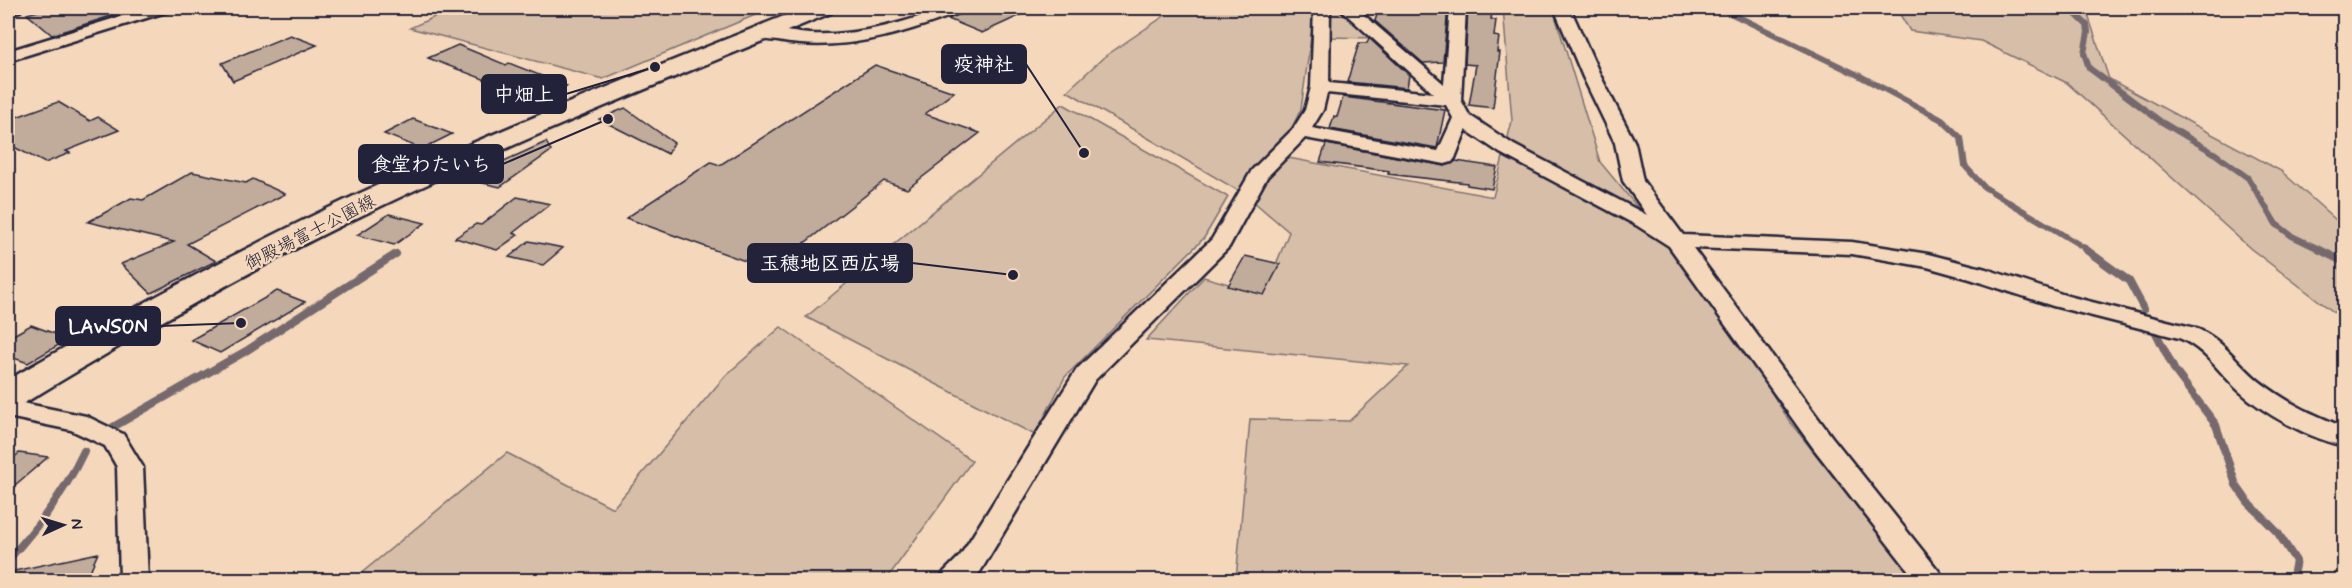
<svg xmlns="http://www.w3.org/2000/svg" width="2352" height="588" font-family="Mynerve,'Klee One',sans-serif">
<rect width="100%" height="100%" fill="#f5d8bb"/>
<filter id="ink" filterUnits="userSpaceOnUse"><feTurbulence type="fractalNoise" baseFrequency=".0167" numOctaves="2"/><feDisplacementMap in="SourceGraphic" scale="12" xChannelSelector="R" yChannelSelector="G"/><feConvolveMatrix kernelMatrix="1 2 1 2 8 2 1 2 1" color-interpolation-filters="sRGB"/></filter>
<g filter="url(#ink)">
<path fill="#d6bea8" stroke="#7c7072" stroke-width="1.5" d="M 454,8 L 772,8 L 603,79 L 410,28 Z
M 1176,8 L 1315,8 L 1301,109 L 1278,156 L 1493,197 L 1512,121 L 1503,8 L 1545,8 L 1554,12 L 1600,162 L 1711,296 L 1790,422 L 1915,580 L 1236,580 L 1250,419 L 1349,421 L 1408,366 L 1146,340 L 1204,277 L 1264,294 L 1289,232 L 1246,195 L 1067,91 L 1104,57 Z
M 1326,8 L 1343,8 L 1377,38 L 1326,37 Z
M 1896,8 L 2073,8 L 2088,15 L 2109,79 L 2281,171 L 2344,227 L 2344,320 L 2251,249 L 2067,83 L 1981,41 L 1910,31 Z
M 1063,104 L 1228,197 L 1204,238 L 1065,377 L 1035,435 L 806,317 Z
M 781,327 L 972,461 L 886,580 L 353,580 L 507,453 L 613,508 L 726,375 Z"/>
<g fill="none" stroke-linecap="round" stroke-linejoin="round">
<path stroke="#75696e" stroke-width="6" d="M 1720,8 L 1860,76 L 1942,120 L 1961,138 L 1965,166 L 1984,187 L 2088,250
M 2069,8 L 2087,25 L 2088,32 L 2084,53 L 2089,68 L 2160,121 L 2214,153 L 2248,178 L 2276,224 L 2292,236 L 2321,250"/>
<path stroke="#75696e" stroke-width="8" d="M 2085,249 L 2129,281 L 2144,309
M 2318,249 L 2344,262
M 2156,333 L 2175,371 L 2216,425 L 2236,485 L 2248,502 L 2278,533 L 2296,561 L 2292,580
M 113,427 L 246,351 L 396,254
M 8,560 C 39,526 65,492 84,451"/>
</g>
<path fill="#c1ab9b" stroke="#22223b" stroke-width="1.5" d="M 48,8 L 123,8 L 123,12 L 52,35 L 27,14 Z
M 967,8 L 1036,8 L 982,33 L 948,19 L 964,13 Z
M 1379,8 L 1417,11 L 1418,8 L 1448,8 L 1443,62 L 1423,63 L 1375,21 Z
M 1468,8 L 1493,8 L 1491,19 L 1496,20 L 1494,36 L 1499,37 L 1497,52 L 1500,52 L 1493,108 L 1469,105 L 1476,65 L 1465,64 Z
M 290,35 L 317,45 L 233,81 L 222,63 Z
M 1369,38 L 1409,75 L 1407,88 L 1347,82 L 1359,43 L 1367,43 Z
M 458,45 L 506,65 L 509,63 L 567,86 L 536,99 L 428,58 Z
M 875,65 L 954,92 L 925,114 L 980,133 L 907,189 L 884,181 L 770,270 L 626,218 L 711,162 L 720,165 Z
M 1343,97 L 1445,110 L 1437,148 L 1330,129 L 1334,116 L 1337,117 Z
M 58,102 L 90,121 L 98,117 L 119,130 L 66,151 L 70,153 L 45,163 L 8,144 L 8,120 Z
M 625,108 L 674,143 L 668,154 L 599,119 Z
M 413,119 L 452,134 L 422,149 L 384,134 Z
M 546,142 L 551,151 L 500,187 L 465,179 L 492,160 L 502,162 Z
M 1326,144 L 1445,166 L 1456,161 L 1497,167 L 1492,189 L 1467,185 L 1467,183 L 1388,174 L 1389,171 L 1320,162 Z
M 192,172 L 246,183 L 253,179 L 285,194 L 187,244 L 216,261 L 151,293 L 121,264 L 174,242 L 88,222 L 131,198 L 143,200 Z
M 517,197 L 550,204 L 513,233 L 518,235 L 497,250 L 455,238 L 476,224 L 481,225 Z
M 389,214 L 425,223 L 394,245 L 357,235 Z
M 529,241 L 563,248 L 543,265 L 509,257 Z
M 1245,256 L 1280,264 L 1264,295 L 1228,286 Z
M 277,291 L 305,302 L 220,353 L 191,340 Z
M 31,325 L 69,339 L 28,363 L 8,356 L 8,338 Z
M 19,453 L 48,457 L 8,491 L 8,463 Z
M 98,553 L 86,580 L 15,580 L 14,571 Z"/>
<g fill="none" stroke-linecap="round" stroke-linejoin="round">
<defs>
<path id="street" d="M 8,8 L 22,8 L 20,11 L 8,14 Z
M 148,8 L 171,8 L 169,11 L 8,61 L 8,51 Z
M 944,8 L 965,8 L 963,11 C 905,34 841,53 778,41 C 770,40 758,40 753,33 C 759,24 798,34 811,34 C 857,36 902,24 944,8 Z
M 1314,8 L 1330,8 L 1329,83 L 1433,93 L 1339,8 L 1356,8 L 1444,84 L 1450,8 L 1466,8 L 1461,100 L 1469,115 L 1514,145 L 1647,215 L 1623,181 L 1615,143 L 1583,77 L 1554,8 L 1570,8 L 1601,77 L 1635,143 L 1643,181 L 1683,235 L 1852,242 L 1928,254 L 1986,269 L 2068,296 L 2195,328 C 2222,338 2237,363 2259,381 C 2289,404 2310,413 2344,427 L 2344,446 C 2308,438 2265,415 2238,390 C 2219,372 2204,348 2179,338 L 2053,306 L 1970,279 L 1927,267 L 1852,254 L 1693,248 L 1832,437 L 1946,580 L 1916,580 L 1814,449 L 1669,246 L 1636,225 L 1500,153 L 1466,130 L 1455,158 L 1452,162 L 1445,164 L 1305,138 L 1267,177 L 1229,247 L 1095,380 L 980,572 L 972,580 L 940,580 L 944,572 L 960,556 L 1077,369 L 1212,239 L 1252,170 L 1293,129 L 1305,110 L 1311,87 ZM 1327,93 L 1446,105 L 1453,118 L 1438,151 L 1312,128 L 1323,110 Z
M 8,400 L 86,416 L 123,434 L 143,467 L 148,580 L 120,580 L 117,467 L 105,446 L 71,430 L 8,417 Z"/>
<path id="primary" d="M 804,8 L 835,8 L 831,13 C 678,76 523,137 373,210 C 252,268 136,335 21,405 L 8,408 L 8,380 C 121,314 237,251 356,195 C 503,127 654,68 804,8 Z"/>
</defs>
<use href="#street" stroke="#22223b" stroke-width="5"/>
<use href="#primary" stroke="#22223b" stroke-width="5"/>
<use href="#street" fill="#f5d8bb" fill-rule="evenodd"/>
<use href="#primary" fill="#f5d8bb" fill-rule="evenodd"/>
</g>
</g>
<g text-anchor="middle" stroke-width="4.5" stroke-linejoin="round" paint-order="stroke">
<g font-size="18" fill="#22223b" stroke="#f5d8bb">
<text transform="translate(310 232) rotate(-27)" y="6">御殿場富士公園線</text>
</g>
</g>
<path fill="none" stroke="#22223b" stroke-width="2" d="M1084 153L1026 64M655 67L566 94M608 119L503 164M1013 275L912 263M241 323L160 326"/>
<g fill="#22223b" stroke="#f5d8bb" stroke-width="2">
<circle cx="1084" cy="153" r="6"/>
<circle cx="655" cy="67" r="6"/>
<circle cx="608" cy="119" r="6"/>
<circle cx="1013" cy="275" r="6"/>
<circle cx="241" cy="323" r="6"/>
</g>
<g fill="#22223b" stroke="#22223b" stroke-width="2">
<rect x="942" y="45" width="84" height="38" rx="6"/>
<rect x="482" y="75" width="84" height="38" rx="6"/>
<rect x="359" y="145" width="144" height="38" rx="6"/>
<rect x="748" y="244" width="164" height="38" rx="6"/>
<rect x="56" y="307" width="104" height="38" rx="6"/>
</g>
<g font-size="20" text-anchor="middle" font-weight="bold" fill="#fff">
<text x="984" y="71">疫神社</text>
<text x="524" y="101">中畑上</text>
<text x="431" y="171">食堂わたいち</text>
<text x="830" y="270">玉穂地区西広場</text>
<text x="108" y="333">LAWSON</text>
</g>
<rect width="2352" height="588" fill="none" stroke="#f5d8bb" stroke-width="30"/>
<rect x="15" y="15" width="2322" height="558" fill="none" stroke="#22223b" stroke-width="2" filter="url(#ink)"/>
<g transform="translate(63 525) rotate(86)" stroke="#f5d8bb" stroke-width="4.5" paint-order="stroke">
<path d="M0-4.5L10 22L0 15L-10 22Z" fill="#22223b"/>
<text y="-9" font-size="16" font-weight="bold" text-anchor="middle" fill="#22223b">N</text>
</g>
</svg>
